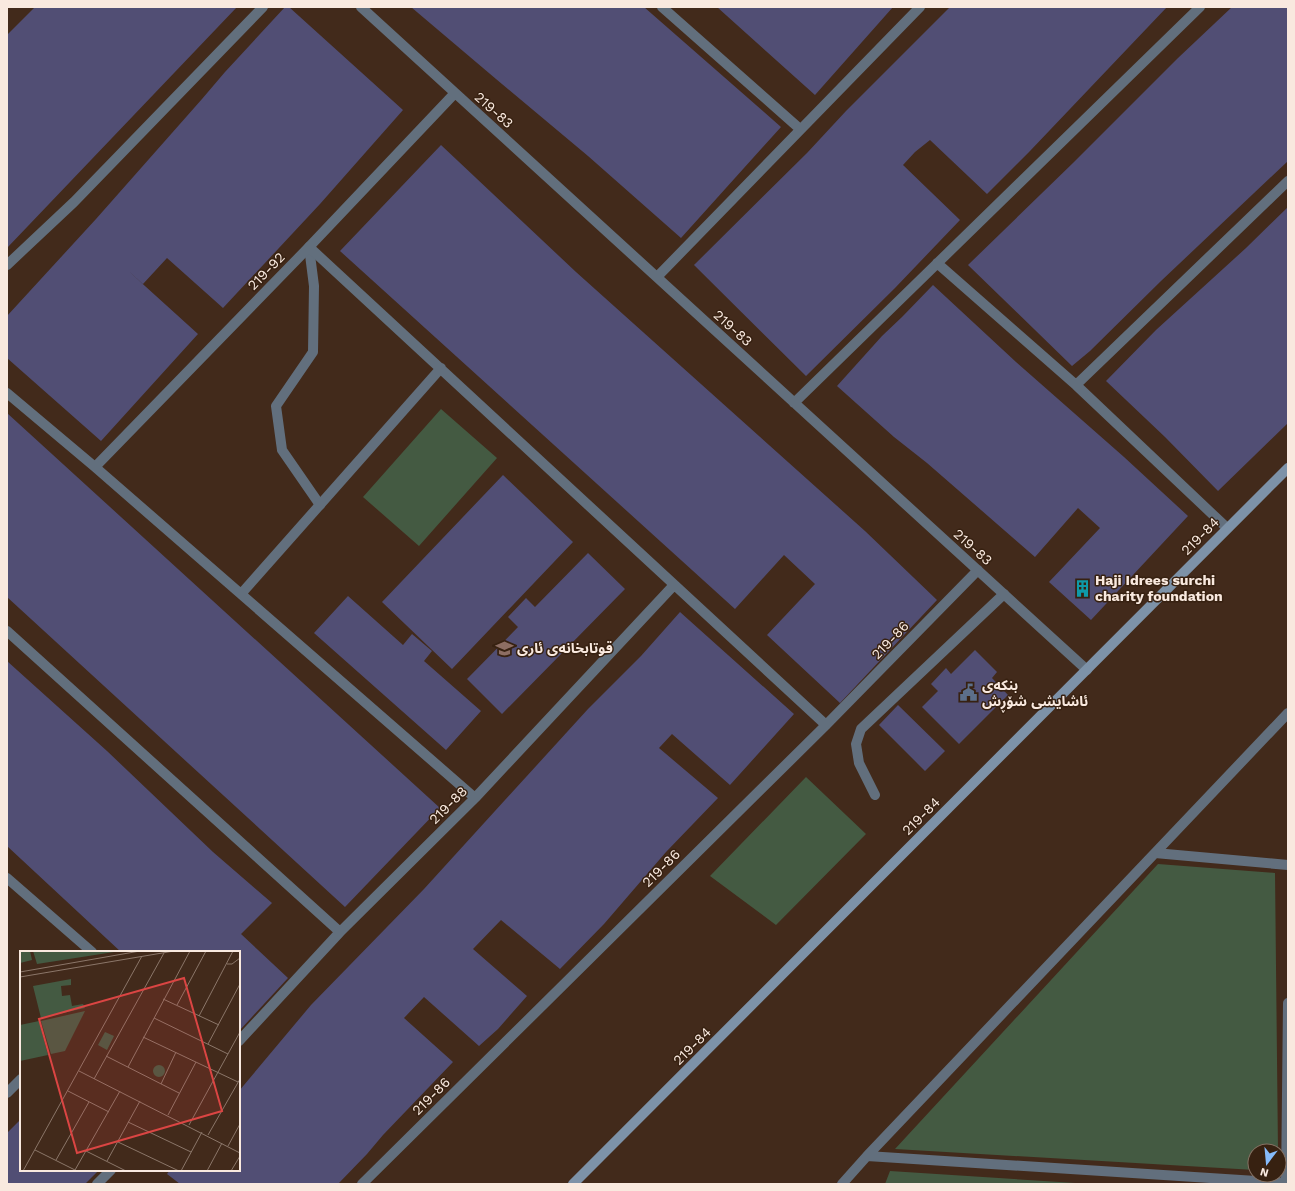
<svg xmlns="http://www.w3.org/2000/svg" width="1295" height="1191" font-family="'Work Sans','Noto Sans Arabic',sans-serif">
<rect width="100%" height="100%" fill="#422a1b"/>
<path fill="#445a42" d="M 441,409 L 497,458 L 419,546 L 363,497 Z
M 806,777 L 866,834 L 776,925 L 710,876 Z
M 1158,864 L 1275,873 L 1278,1151 L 1255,1151 L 1255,1170 L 895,1149 Z
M 890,1171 L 1091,1184 L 885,1184 Z"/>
<path fill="#514e74" d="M 35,7 L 237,7 L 7,248 L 7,35 Z
M 285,7 L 289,7 L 403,110 L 320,204 L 223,308 L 167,258 L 143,284 L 124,267 L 198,334 L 101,441 L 7,358 L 7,316 L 96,219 L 202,99 L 225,72 Z
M 411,7 L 644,7 L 781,127 L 681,238 L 588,156 L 496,79 Z
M 717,7 L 893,7 L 815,95 Z
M 950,7 L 1167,7 L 1030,151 L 987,194 L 930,140 L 915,152 L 903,165 L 960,220 L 895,288 L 806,376 L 694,265 L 807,153 L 846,111 Z
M 1232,7 L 1288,7 L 1288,161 L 1161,281 L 1090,351 L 1072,366 L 968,265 L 1074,162 L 1178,58 Z
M 441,145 L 576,272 L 865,531 L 937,600 L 840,703 L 767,635 L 815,584 L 784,555 L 735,609 L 340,251 Z
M 1288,207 L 1288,423 L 1218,491 L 1165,437 L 1106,381 L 1156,330 L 1246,248 Z
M 933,285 L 1016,362 L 1124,457 L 1188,516 L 1091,620 L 1049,582 L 1100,528 L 1078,508 L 1035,557 L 927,463 L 894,437 L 837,386 L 882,336 L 902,317 Z
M 7,413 L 440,808 L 345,907 L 7,597 Z
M 503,475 L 573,542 L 452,669 L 382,602 Z
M 588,553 L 625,589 L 502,714 L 467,679 L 518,627 L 508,617 L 526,598 L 535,607 Z
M 348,596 L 403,645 L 412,634 L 432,651 L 424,661 L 481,711 L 446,750 L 314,633 Z
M 680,612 L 794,714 L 730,785 L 672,734 L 659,748 L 718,798 L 666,852 L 604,924 L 560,969 L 501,920 L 473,949 L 527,996 L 498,1029 L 479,1046 L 424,997 L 404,1018 L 453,1062 L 383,1135 L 367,1154 L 338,1184 L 180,1184 L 167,1174 L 170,1170 L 239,1170 L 239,1091 L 311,1005 L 424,889 L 588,709 L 641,656 Z
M 975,650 L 997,672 L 992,678 L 1008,695 L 959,744 L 922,707 L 938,691 L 931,684 L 946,668 L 951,674 Z
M 7,661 L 107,751 L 213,852 L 272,903 L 241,934 L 288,978 L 239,1031 L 239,952 L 121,952 L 7,846 Z
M 898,705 L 945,751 L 925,771 L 879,725 Z
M 21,1119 L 21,1170 L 99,1170 L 85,1184 L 7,1184 L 7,1133 Z"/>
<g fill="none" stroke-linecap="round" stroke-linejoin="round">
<path stroke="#626f7d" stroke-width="10" d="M 309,247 L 314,286 L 313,352 L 276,406 L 282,450 L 320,505
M 875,795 L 859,763 L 856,744 L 861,729 L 1004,594
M 1155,853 L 1288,865
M 867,1156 L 1288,1183
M 842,1184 L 867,1156 L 1288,713
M 1286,1184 L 1288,1003"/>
<path stroke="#626f7d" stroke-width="10" d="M 361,7 L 1087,670
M 662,7 L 800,129
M 309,247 L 826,725
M 937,263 L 1076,385 L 1227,528
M 7,265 L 74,202 L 263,7
M 657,277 L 920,7
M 1076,385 L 1288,181
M 7,393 L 95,467 L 475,798
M 794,403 L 1200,7
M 95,467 L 309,247 L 455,93
M 241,594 L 441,368
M 7,631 L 340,932
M 7,878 L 92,952
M 239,1041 L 340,932 L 475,798 L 674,585
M 7,1093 L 21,1079
M 97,1184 L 111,1170
M 362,1184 L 826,725 L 978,570"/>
<path stroke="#7d92a8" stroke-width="10" d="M 573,1184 L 1288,468"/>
</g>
<defs>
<symbol id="building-bare" viewBox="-9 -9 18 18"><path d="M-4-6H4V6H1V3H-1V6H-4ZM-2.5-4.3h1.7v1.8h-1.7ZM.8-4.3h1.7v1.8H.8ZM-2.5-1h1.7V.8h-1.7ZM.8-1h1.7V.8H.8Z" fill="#0f9aa8" stroke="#372111" stroke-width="2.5" paint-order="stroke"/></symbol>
<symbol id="school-bare" viewBox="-9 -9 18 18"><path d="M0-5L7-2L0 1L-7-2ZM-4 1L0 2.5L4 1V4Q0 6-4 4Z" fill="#8d6e63" stroke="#372111" stroke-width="2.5" paint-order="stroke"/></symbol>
<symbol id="civic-bare" viewBox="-9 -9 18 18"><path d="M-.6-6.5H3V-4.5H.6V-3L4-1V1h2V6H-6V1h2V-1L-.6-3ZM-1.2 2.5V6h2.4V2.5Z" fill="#5c6f8a" stroke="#372111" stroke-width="2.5" paint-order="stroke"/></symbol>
</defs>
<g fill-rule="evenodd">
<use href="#building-bare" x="1070" y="576" width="25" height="25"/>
<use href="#school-bare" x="492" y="636" width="25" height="25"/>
<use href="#civic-bare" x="956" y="680" width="25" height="25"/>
</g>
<g text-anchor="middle" stroke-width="3" stroke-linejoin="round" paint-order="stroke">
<g font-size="14" fill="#f9e9df" stroke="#372111">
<text transform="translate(494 110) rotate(42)" y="5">219-83</text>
<text transform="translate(266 271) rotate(-46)" y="5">219-92</text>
<text transform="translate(733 328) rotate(42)" y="5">219-83</text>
<text transform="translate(1200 536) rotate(-45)" y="5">219-84</text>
<text transform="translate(973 547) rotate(42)" y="5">219-83</text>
<text transform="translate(890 640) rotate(-46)" y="5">219-86</text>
<text transform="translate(448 805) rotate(-45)" y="5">219-88</text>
<text transform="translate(921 816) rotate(-45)" y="5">219-84</text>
<text transform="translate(661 868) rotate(-45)" y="5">219-86</text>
<text transform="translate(692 1046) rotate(-45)" y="5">219-84</text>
<text transform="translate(431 1096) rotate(-45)" y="5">219-86</text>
</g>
<g font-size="14" font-weight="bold" fill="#f9e9df" stroke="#372111" text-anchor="start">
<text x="1095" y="585">Haji Idrees surchi<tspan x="1095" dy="16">charity foundation</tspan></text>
<text x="517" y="653">قوتابخانەی ئاری</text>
<text x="982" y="690">بنکەی<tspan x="982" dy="16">ئاشایشی شۆڕش</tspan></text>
</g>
</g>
<g transform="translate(20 951)">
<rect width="220" height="220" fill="#422a1b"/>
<path d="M 0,0 L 10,0 L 12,9 L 0,12 ZM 13,0 L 94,0 L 94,1 L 17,13 ZM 51,28 L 51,34 L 41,35 L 42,45 L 50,44 L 52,55 L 63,53 L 65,57 L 21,67 L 13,35 ZM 65,60 L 45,100 L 31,103 L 21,70 ZM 19,70 L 28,104 L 0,110 L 0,74 ZM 85,81 L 94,85 L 87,99 L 78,94 ZM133 120a6 6 0 1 1 12 0a6 6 0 1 1-12 0Z" fill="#445a42"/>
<path fill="none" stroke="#8b7669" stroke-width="1" d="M 207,13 L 212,13 L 220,7M 0,21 L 120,0M 0,26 L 154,0M 143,48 L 199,74M 157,54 L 186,0M 179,65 L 213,0M 134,67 L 208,103M 123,86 L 218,131M 188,93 L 220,33M 86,105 L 159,142M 108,116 L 170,0M 59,120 L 220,202M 74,128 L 144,2M 141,133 L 156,101M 48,140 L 89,161M 148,164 L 176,111M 108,171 L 171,201M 169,174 L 220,81M 188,184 L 220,128M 98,191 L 159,220M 208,195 L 220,173M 15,199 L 57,220M 66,200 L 106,220M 36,209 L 69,151M 87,210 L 120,150M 55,219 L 100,140M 3,220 L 122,5M 161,220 L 182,181M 187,220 L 202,192M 211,220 L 220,205"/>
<path fill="#db4543" fill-opacity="0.15" stroke="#db4543" stroke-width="2" d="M 164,27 L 202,160 L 57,202 L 19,68 Z"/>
<rect width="220" height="220" fill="none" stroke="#f9e9df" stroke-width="2"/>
</g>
<rect width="1295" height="1191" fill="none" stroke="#f9e9df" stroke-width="16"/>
<g transform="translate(1267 1163) rotate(196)"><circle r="19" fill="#372111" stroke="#857163"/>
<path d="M0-3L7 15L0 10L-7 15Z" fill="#85bbfb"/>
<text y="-6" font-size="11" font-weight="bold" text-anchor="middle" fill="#f9e9df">N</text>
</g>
</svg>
